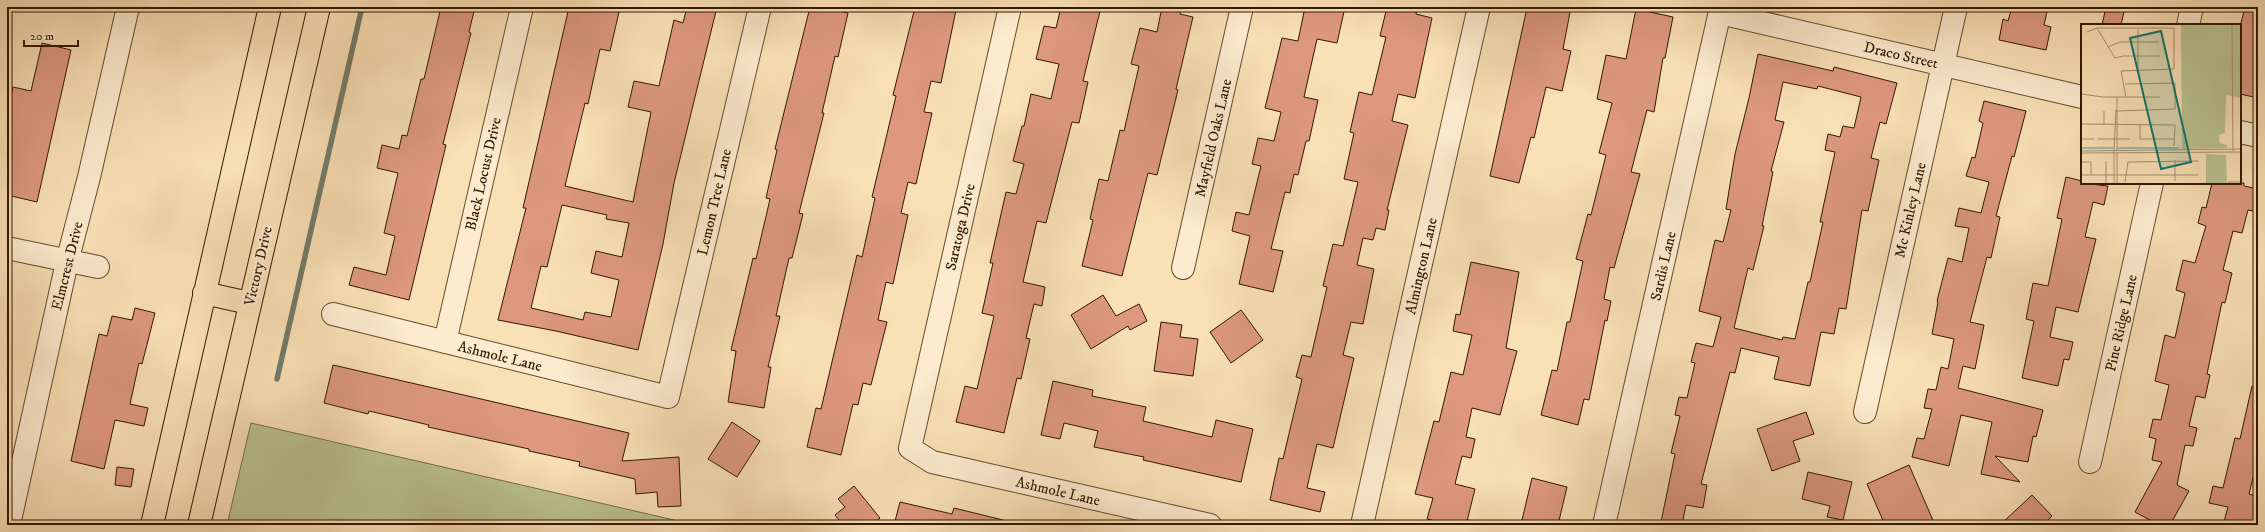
<svg xmlns="http://www.w3.org/2000/svg" width="2265" height="532" font-family="'IM FELL DW Pica',serif">
<rect width="100%" height="100%" fill="#fae0b5"/>
<filter id="stains"><feTurbulence type="fractalNoise" baseFrequency=".005" numOctaves="4"/><feColorMatrix values="0 0 0 0 .2 0 0 0 0 .09 0 0 0 0 .02 0 0 0 .5 -.17"/></filter>
<radialGradient id="worn" r=".72"><stop offset=".6" stop-color="#630" stop-opacity="0"/><stop offset="1" stop-color="#630" stop-opacity=".3"/></radialGradient>
<path fill="#bbc390" stroke="#766e48" d="M 251,423 L 696,525 L 227,525 Z"/>
<g fill="none" stroke-linecap="round" stroke-linejoin="round">
<path stroke="#737b68" stroke-width="5.5" d="M 277,379 L 362,7"/>
</g>
<path fill="#dd987f" stroke="#321800" fill-rule="evenodd" d="M 441,7 L 475,7 L 469,32 L 471,33 L 443,144 L 446,145 L 409,300 L 349,285 L 354,267 L 386,275 L 395,236 L 384,233 L 398,173 L 377,168 L 382,145 L 399,149 L 402,135 L 407,136 L 421,79 L 424,79 Z
M 569,7 L 597,7 L 619,12 L 610,51 L 600,49 L 588,104 L 585,103 L 565,186 L 633,202 L 651,112 L 628,107 L 634,81 L 659,86 L 674,20 L 683,23 L 687,7 L 717,7 L 674,183 L 663,244 L 638,350 L 556,331 L 498,320 L 526,208 L 523,208 ZM 562,205 L 607,215 L 606,219 L 629,223 L 622,257 L 596,251 L 591,273 L 619,280 L 611,317 L 585,312 L 583,320 L 531,308 L 541,266 L 547,267 Z
M 810,7 L 820,7 L 848,13 L 838,57 L 835,56 L 822,113 L 824,113 L 799,213 L 803,214 L 792,258 L 789,258 L 776,316 L 780,316 L 768,367 L 771,367 L 764,408 L 728,402 L 736,351 L 731,350 L 753,258 L 756,259 L 770,199 L 766,198 L 777,150 L 775,149 Z
M 915,7 L 942,7 L 956,10 L 941,83 L 931,81 L 924,112 L 932,113 L 916,184 L 908,182 L 901,213 L 908,215 L 893,284 L 886,282 L 878,320 L 887,322 L 871,385 L 863,383 L 858,405 L 853,404 L 841,455 L 807,447 L 816,408 L 821,409 L 857,255 L 862,257 L 875,198 L 872,197 L 896,96 L 893,95 Z
M 1061,7 L 1101,7 L 1083,81 L 1088,82 L 1079,123 L 1072,122 L 1046,223 L 1037,221 L 1023,282 L 1045,287 L 1042,306 L 1034,304 L 1026,338 L 1030,339 L 1021,379 L 1017,378 L 1004,433 L 956,422 L 965,386 L 977,389 L 994,316 L 982,313 L 993,263 L 990,263 L 1006,192 L 1016,194 L 1024,164 L 1013,161 L 1022,126 L 1024,126 L 1031,94 L 1051,99 L 1059,64 L 1036,59 L 1044,26 L 1056,28 Z
M 1162,7 L 1182,7 L 1180,14 L 1193,17 L 1176,89 L 1178,90 L 1157,175 L 1148,173 L 1122,276 L 1082,266 L 1093,220 L 1090,219 L 1099,179 L 1108,181 L 1120,130 L 1124,131 L 1139,66 L 1131,64 L 1140,28 L 1157,32 Z
M 1305,7 L 1345,7 L 1337,43 L 1317,39 L 1304,97 L 1318,100 L 1309,141 L 1306,141 L 1298,175 L 1294,174 L 1290,193 L 1285,192 L 1271,249 L 1283,251 L 1273,292 L 1239,284 L 1250,236 L 1232,231 L 1236,212 L 1249,215 L 1261,166 L 1252,164 L 1258,138 L 1274,141 L 1281,112 L 1265,108 L 1282,38 L 1298,41 Z
M 1387,7 L 1417,7 L 1416,14 L 1432,18 L 1415,98 L 1398,94 L 1392,121 L 1408,125 L 1387,210 L 1389,210 L 1385,230 L 1376,228 L 1373,240 L 1363,238 L 1357,265 L 1374,269 L 1363,324 L 1351,322 L 1343,355 L 1354,358 L 1333,448 L 1317,444 L 1307,488 L 1325,492 L 1320,512 L 1270,500 L 1279,458 L 1283,459 L 1302,379 L 1296,377 L 1302,355 L 1311,357 L 1327,287 L 1323,286 L 1333,244 L 1343,246 L 1358,182 L 1344,179 L 1354,133 L 1350,132 L 1359,92 L 1372,95 L 1386,37 L 1380,36 Z
M 1539,7 L 1571,7 L 1563,49 L 1571,51 L 1562,91 L 1546,87 L 1534,138 L 1531,137 L 1519,183 L 1490,176 L 1527,8 L 1539,10 Z
M 2012,7 L 2048,7 L 2044,25 L 2051,27 L 2046,50 L 1999,40 L 2003,19 L 2008,21 Z
M 2106,7 L 2125,7 L 2121,25 L 2102,25 Z
M 2245,7 L 2258,7 L 2258,98 L 2240,94 L 2240,27 Z
M 1636,9 L 1673,17 L 1665,58 L 1663,58 L 1654,112 L 1647,110 L 1631,172 L 1640,174 L 1614,268 L 1610,267 L 1604,299 L 1611,301 L 1607,321 L 1605,320 L 1589,400 L 1584,399 L 1578,425 L 1541,415 L 1552,370 L 1557,371 L 1567,322 L 1570,322 L 1583,261 L 1576,259 L 1588,214 L 1591,215 L 1606,155 L 1599,153 L 1612,103 L 1597,99 L 1606,55 L 1626,59 Z
M 42,43 L 71,50 L 37,202 L 7,195 L 7,113 L 13,87 L 31,91 Z
M 1758,54 L 1833,71 L 1834,67 L 1897,83 L 1886,124 L 1880,122 L 1871,158 L 1879,160 L 1868,211 L 1862,210 L 1846,309 L 1839,308 L 1834,334 L 1821,332 L 1810,386 L 1774,379 L 1779,357 L 1741,348 L 1735,373 L 1730,372 L 1701,484 L 1707,485 L 1703,508 L 1686,505 L 1682,525 L 1674,525 L 1661,522 L 1675,454 L 1671,453 L 1680,416 L 1675,415 L 1679,397 L 1687,398 L 1695,363 L 1691,362 L 1696,343 L 1713,347 L 1721,317 L 1699,311 L 1715,240 L 1723,242 L 1731,210 L 1726,209 L 1735,154 L 1749,98 ZM 1783,82 L 1817,89 L 1818,86 L 1861,97 L 1854,128 L 1843,126 L 1840,137 L 1828,134 L 1825,150 L 1835,152 L 1820,222 L 1823,222 L 1810,282 L 1808,282 L 1795,339 L 1783,337 L 1782,340 L 1734,328 L 1748,268 L 1753,270 L 1764,226 L 1762,226 L 1773,172 L 1771,171 L 1784,122 L 1775,120 Z
M 1984,101 L 2026,111 L 2014,157 L 2012,156 L 1996,216 L 2000,217 L 1991,258 L 1987,257 L 1970,322 L 1984,325 L 1975,369 L 1963,366 L 1958,388 L 2043,410 L 2036,437 L 2033,436 L 2028,462 L 1995,456 L 2020,482 L 1981,474 L 1992,422 L 1961,415 L 1949,466 L 1912,457 L 1917,438 L 1924,439 L 1932,409 L 1924,408 L 1928,389 L 1936,390 L 1941,367 L 1948,369 L 1954,339 L 1932,334 L 1938,302 L 1937,301 L 1948,258 L 1962,262 L 1969,228 L 1955,226 L 1959,208 L 1981,213 L 1989,182 L 1966,176 L 1972,157 L 1975,158 L 1983,123 L 1979,121 Z
M 2066,177 L 2082,181 L 2082,183 L 2108,186 L 2104,205 L 2093,202 L 2085,237 L 2096,239 L 2078,312 L 2056,307 L 2050,337 L 2073,342 L 2069,360 L 2064,359 L 2058,386 L 2022,378 L 2034,321 L 2026,319 L 2033,283 L 2048,286 L 2062,219 L 2057,218 Z
M 2212,183 L 2244,183 L 2244,186 L 2258,189 L 2258,212 L 2248,210 L 2242,233 L 2233,231 L 2223,270 L 2232,273 L 2225,303 L 2222,302 L 2207,374 L 2210,375 L 2205,398 L 2196,396 L 2189,426 L 2197,428 L 2193,446 L 2185,445 L 2177,485 L 2189,491 L 2170,525 L 2159,525 L 2135,512 L 2162,462 L 2152,460 L 2156,439 L 2149,437 L 2153,419 L 2161,420 L 2169,385 L 2155,381 L 2165,335 L 2175,338 L 2185,293 L 2176,290 L 2183,260 L 2195,263 L 2206,226 L 2198,223 L 2202,207 L 2206,208 Z
M 1471,262 L 1519,272 L 1506,348 L 1517,351 L 1500,415 L 1472,408 L 1466,437 L 1475,439 L 1471,458 L 1462,456 L 1455,484 L 1475,489 L 1466,525 L 1450,525 L 1427,519 L 1433,498 L 1415,494 L 1434,421 L 1439,422 L 1451,372 L 1463,375 L 1472,335 L 1453,331 L 1456,314 L 1460,315 Z
M 1103,295 L 1116,316 L 1139,304 L 1147,321 L 1130,330 L 1128,326 L 1091,349 L 1071,315 Z
M 135,308 L 155,313 L 142,364 L 139,363 L 130,404 L 148,408 L 144,426 L 115,420 L 104,469 L 71,461 L 99,334 L 107,336 L 112,316 L 132,320 Z
M 1241,310 L 1263,340 L 1231,363 L 1210,332 Z
M 1161,322 L 1182,325 L 1180,337 L 1198,339 L 1193,376 L 1154,371 Z
M 333,365 L 629,433 L 622,461 L 679,457 L 681,506 L 658,507 L 657,492 L 636,494 L 635,479 L 579,466 L 580,462 L 529,451 L 529,449 L 428,427 L 429,425 L 369,411 L 368,414 L 324,403 Z
M 1053,381 L 1093,390 L 1092,396 L 1146,407 L 1143,421 L 1212,437 L 1216,420 L 1253,429 L 1241,482 L 1143,460 L 1144,457 L 1094,447 L 1098,431 L 1064,423 L 1060,439 L 1041,435 Z
M 2252,386 L 2258,387 L 2258,457 L 2249,494 L 2258,497 L 2258,511 L 2255,525 L 2223,525 L 2228,507 L 2209,503 L 2213,486 L 2223,488 L 2235,438 L 2240,439 Z
M 1806,412 L 1814,434 L 1793,441 L 1800,461 L 1772,471 L 1757,429 Z
M 732,422 L 760,441 L 737,477 L 708,459 Z
M 1909,465 L 1935,525 L 1885,525 L 1867,484 Z
M 117,467 L 134,469 L 131,487 L 115,485 Z
M 1808,472 L 1852,482 L 1843,520 L 1827,517 L 1830,506 L 1802,499 Z
M 1532,478 L 1567,487 L 1558,525 L 1544,525 L 1522,520 Z
M 854,486 L 880,518 L 872,525 L 843,525 L 835,515 L 845,507 L 838,499 Z
M 2032,495 L 2052,516 L 2043,525 L 2000,525 Z
M 900,502 L 952,514 L 954,508 L 1003,520 L 1002,525 L 894,525 Z"/>
<g fill="none" stroke-linecap="round" stroke-linejoin="round">
<defs>
<path id="minor" d="M 1010,7 L 910,448 L 932,462 L 1210,525
M 1720,13 L 2082,97
M 2188,25 L 2192,7
M 2240,132 L 2258,136
M 7,248 L 98,267
M 1183,268 L 1242,7
M 333,314 L 668,397 L 760,7
M 445,342 L 522,7
M 1865,412 L 1956,7
M 2090,462 L 2152,183
M 9,525 L 67,262 L 89,177 L 128,7
M 1362,525 L 1479,7
M 1604,525 L 1721,7"/>
<path id="major" d="M 204,293 L 249,303
M 152,525 L 270,7
M 199,525 L 319,7"/>
</defs>
<use href="#minor" stroke="#644a2d" stroke-width="24"/>
<use href="#major" stroke="#321800" stroke-width="24"/>
<use href="#minor" stroke="#fcebcf" stroke-width="22"/>
<use href="#major" stroke="#fae0b5" stroke-width="22"/>
</g>
<g text-anchor="middle" stroke-width="4" stroke-linejoin="round" paint-order="stroke">
<g font-size="15" fill="#321800" stroke="#fcebcf">
<text transform="translate(1901 55) rotate(13)" y="5">Draco Street</text>
<text transform="translate(1213 138) rotate(-77)" y="5">Mayfield Oaks Lane</text>
<text transform="translate(483 174) rotate(-77)" y="5">Black Locust Drive</text>
<text transform="translate(714 202) rotate(-77)" y="5">Lemon Tree Lane</text>
<text transform="translate(1910 210) rotate(-77)" y="5">Mc Kinley Lane</text>
<text transform="translate(960 227) rotate(-77)" y="5">Saratoga Drive</text>
<text transform="translate(67 266) rotate(-76)" y="5">Elmcrest Drive</text>
<text transform="translate(258 266) rotate(-77)" y="5">Victory Drive</text>
<text transform="translate(1421 266) rotate(-77)" y="5">Almington Lane</text>
<text transform="translate(1663 266) rotate(-77)" y="5">Sardis Lane</text>
<text transform="translate(2121 323) rotate(-77)" y="5">Pine Ridge Lane</text>
<text transform="translate(500 356) rotate(14)" y="5">Ashmole Lane</text>
<text transform="translate(1058 491) rotate(13)" y="5">Ashmole Lane</text>
</g>
</g>
<g transform="translate(2081 24)">
<rect width="160" height="160" fill="#fae0b5"/>
<path d="M 100,0 L 160,0 L 160,74 L 145,71 L 144,109 L 138,111 L 139,119 L 146,121 L 146,124 L 101,125 ZM 125,130 L 145,131 L 146,160 L 125,160 Z" fill="#bbc390"/>
<path fill="none" stroke="#9ebdae" stroke-width="2" d="M 0,124 L 33,124M 36,124 L 98,124"/>
<path fill="none" stroke="#aa906d" stroke-width="1" d="M 151,1 L 152,127M 16,4 L 34,34 L 42,32 L 79,32M 57,5 L 57,45M 6,8 L 16,4 L 93,4 L 93,45 L 40,47 L 45,73M 27,23 L 39,18 L 78,18M 0,70 L 22,73 L 79,73M 36,73 L 36,126M 35,87 L 94,85 L 94,59 L 44,60M 0,100 L 94,101 L 93,122M 23,101 L 23,87M 59,101 L 59,115 L 93,115M 0,115 L 13,115M 17,115 L 49,115M 33,126 L 35,86M 0,127 L 160,125M 33,127 L 33,160M 0,129 L 160,128M 0,138 L 10,138 L 10,151M 0,151 L 117,151M 94,157 L 94,136M 44,158 L 47,138 L 117,137M 147,158 L 160,158M 25,160 L 25,137M 36,160 L 36,129"/>
<path fill="#0f766e" fill-opacity="0.15" stroke="#0f766e" stroke-width="2" d="M 80,7 L 110,138 L 80,145 L 49,14 Z"/>
<rect width="160" height="160" fill="none" stroke="#321800" stroke-width="2"/>
</g>
<rect width="2265" height="532" fill="none" stroke="#fae0b5" stroke-width="24"/>
<rect x="8" y="8" width="2249" height="516" fill="none" stroke="#321800" stroke-width="2"/>
<rect x="12" y="12" width="2241" height="508" fill="none" stroke="#321800"/>
<path d="M24 40v6h54v-6" fill="none" stroke="#321800" stroke-width="2"/>
<text x="30" y="40" font-size="12" fill="#321800" stroke="#fcebcf" stroke-width="3" paint-order="stroke">20 m</text>
<rect width="100%" height="100%" filter="url(#stains)"/>
<rect width="100%" height="100%" fill="url(#worn)"/>
</svg>
